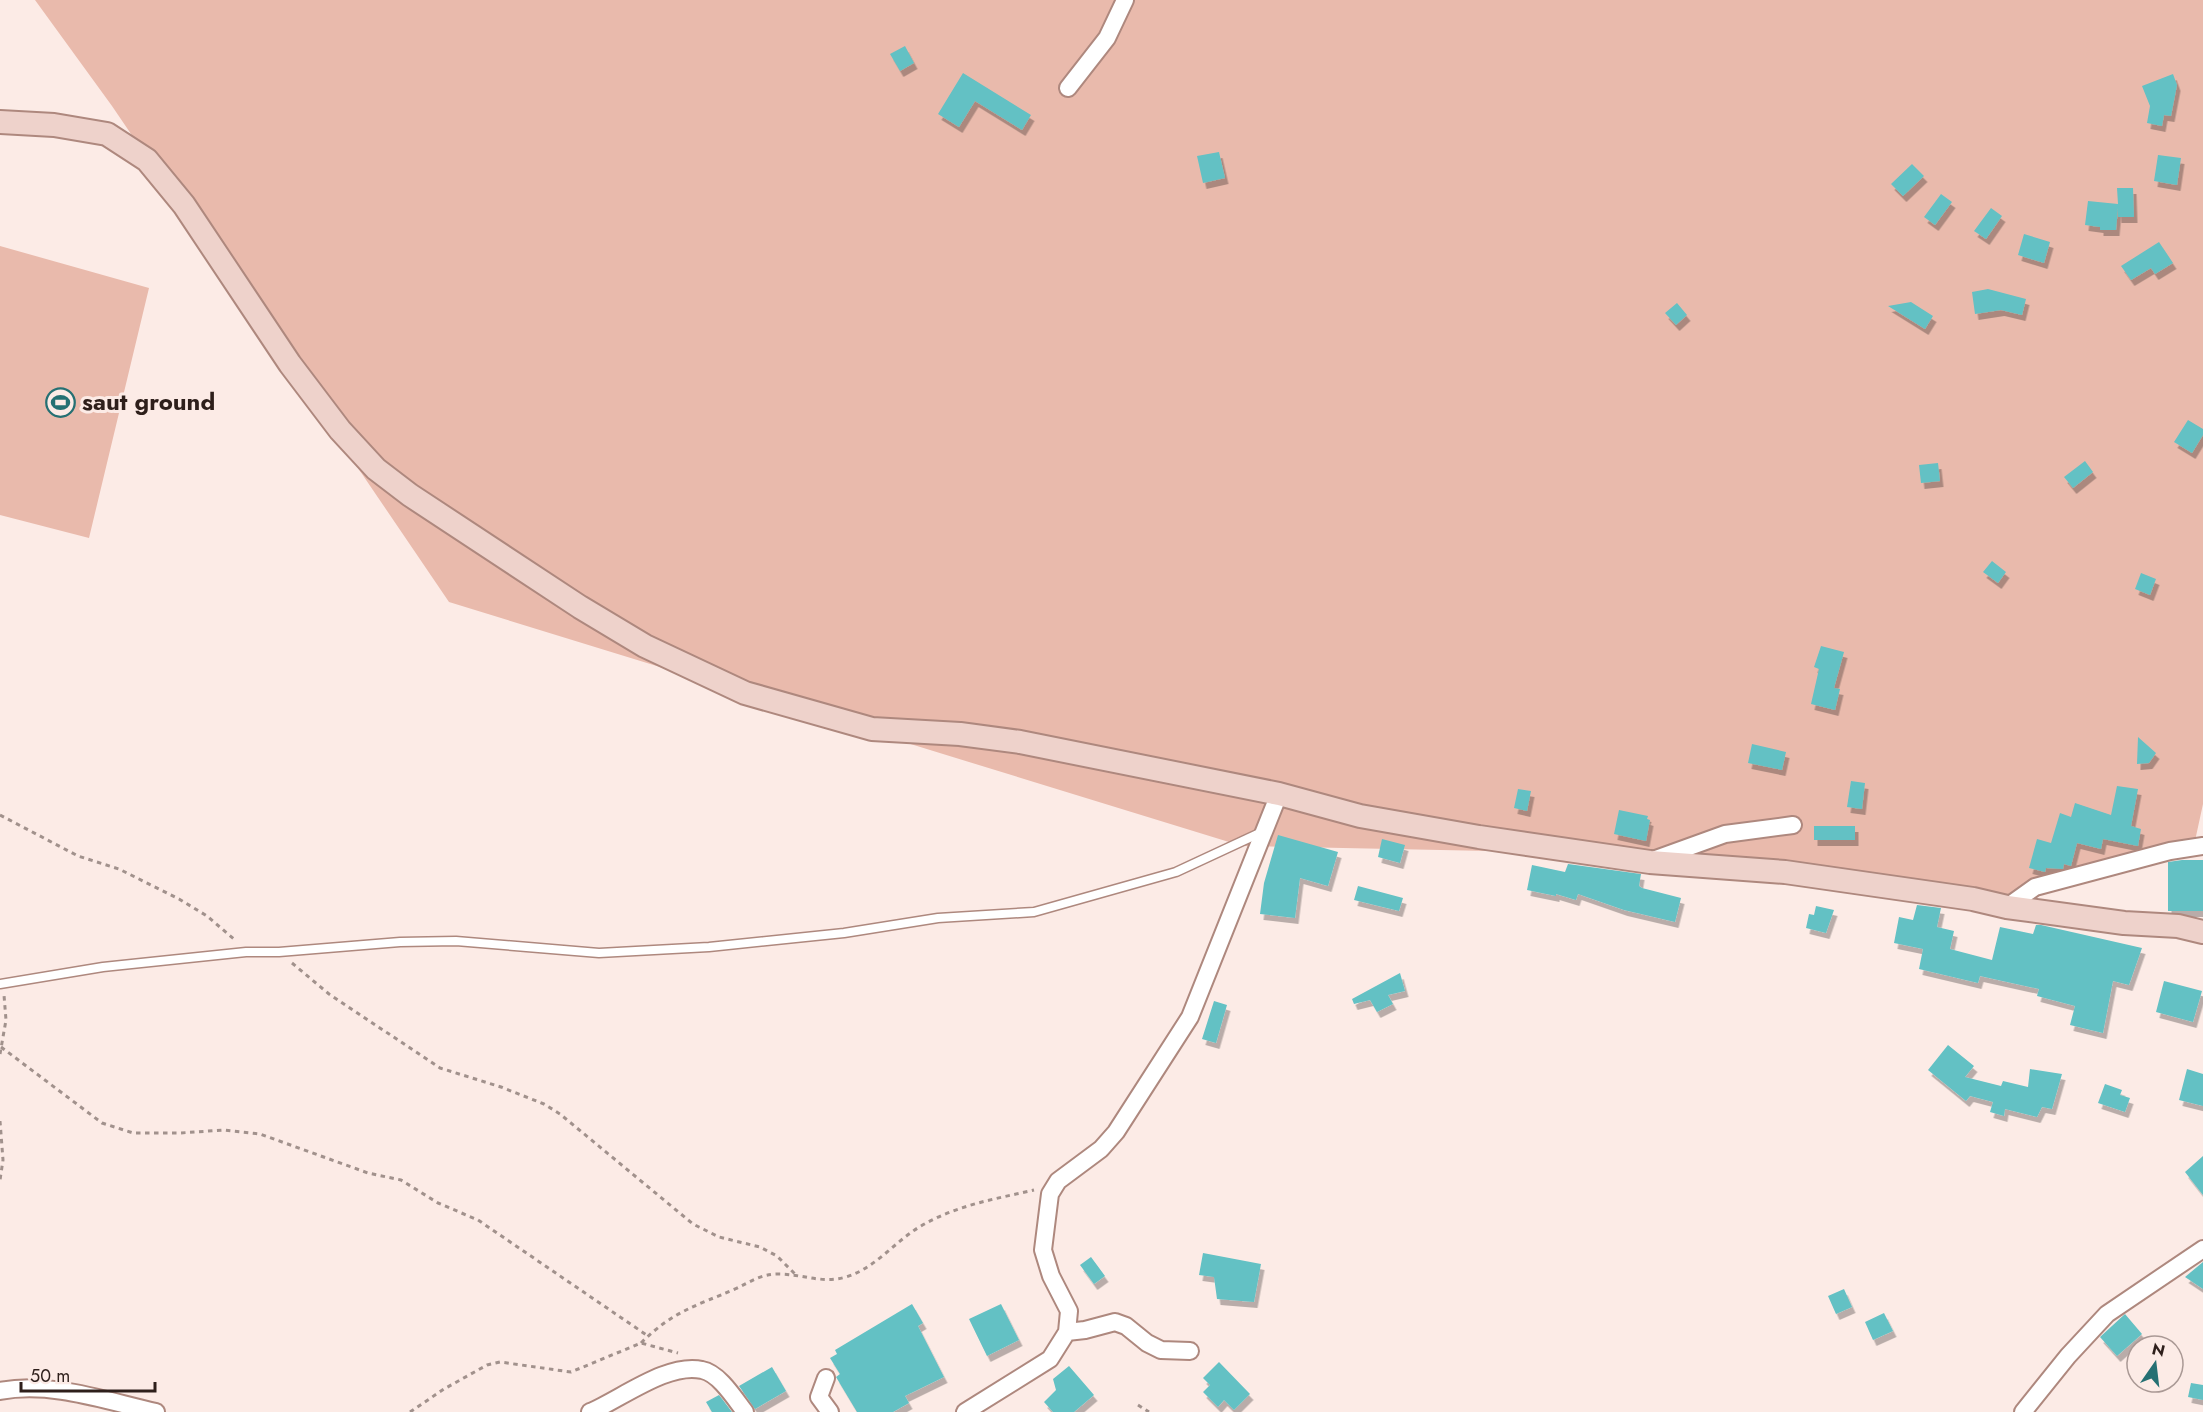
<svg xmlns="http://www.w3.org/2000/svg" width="2203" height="1412" font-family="Jost,sans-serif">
<defs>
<filter id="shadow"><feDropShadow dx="3.5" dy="6" stdDeviation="0" flood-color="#0004"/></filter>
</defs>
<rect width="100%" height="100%" fill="#fcebe6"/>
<path fill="#e9baac" d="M 35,0 L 2203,0 L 2203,804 L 2193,850 L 2023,893 L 2010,903 L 1638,854 L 1242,846 L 449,602 L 112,106 Z
M 0,246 L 149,288 L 89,538 L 0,515 Z"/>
<path fill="#63c1c4" filter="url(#shadow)" d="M 905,46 L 914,63 L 900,71 L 890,54 Z
M 963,73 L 1031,115 L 1022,130 L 975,101 L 959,127 L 938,114 Z
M 2173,74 L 2177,85 L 2171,116 L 2164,115 L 2162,126 L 2147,123 L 2150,106 L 2142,86 Z
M 1219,152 L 1225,178 L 1203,183 L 1197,156 Z
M 2158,155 L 2181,158 L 2177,185 L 2154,181 Z
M 1912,164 L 1924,176 L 1903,196 L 1891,184 Z
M 2117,188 L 2133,188 L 2134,217 L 2118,217 L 2118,208 L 2116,230 L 2100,230 L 2100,227 L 2085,225 L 2088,201 L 2118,204 Z
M 1941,194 L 1952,202 L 1935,225 L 1924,217 Z
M 1991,208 L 2002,216 L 1986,239 L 1974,231 Z
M 2024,234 L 2050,242 L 2044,263 L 2018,255 Z
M 2159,242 L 2173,263 L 2155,274 L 2151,268 L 2131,280 L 2121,266 Z
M 1988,289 L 2026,299 L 2022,315 L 2001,310 L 1975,314 L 1972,292 Z
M 1911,302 L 1933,316 L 1925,329 L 1888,306 Z
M 1677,303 L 1687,315 L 1676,325 L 1665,313 Z
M 2188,420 L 2203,429 L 2203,435 L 2192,453 L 2174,442 Z
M 2085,461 L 2093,472 L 2073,488 L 2064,477 Z
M 1938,463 L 1940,481 L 1921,483 L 1919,465 Z
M 1992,561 L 2006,572 L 1998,583 L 1983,572 Z
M 2141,573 L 2156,579 L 2150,595 L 2135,589 Z
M 1821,646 L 1844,652 L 1834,688 L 1840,689 L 1835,710 L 1811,704 L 1819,669 L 1814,667 Z
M 2138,737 L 2156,753 L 2149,763 L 2137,764 Z
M 1752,744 L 1786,752 L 1782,770 L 1748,763 Z
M 1851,781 L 1865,783 L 1862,809 L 1847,807 Z
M 2117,786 L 2138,789 L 2131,826 L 2141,829 L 2138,846 L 2103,839 L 2101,849 L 2077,843 L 2071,866 L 2064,864 L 2063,869 L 2046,868 L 2045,872 L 2029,868 L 2037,839 L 2051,843 L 2060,813 L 2071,817 L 2075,803 L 2111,815 Z
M 1518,789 L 1531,791 L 1527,811 L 1514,808 Z
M 1619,810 L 1648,816 L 1647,819 L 1650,820 L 1646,841 L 1614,834 Z
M 1814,826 L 1855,826 L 1855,840 L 1814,840 Z
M 1278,835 L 1338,852 L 1328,886 L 1300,878 L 1295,918 L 1260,914 L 1264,883 Z
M 1382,839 L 1405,845 L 1400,863 L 1378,857 Z
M 2182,860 L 2203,860 L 2203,911 L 2168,911 L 2168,862 Z
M 1568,864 L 1641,874 L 1639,886 L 1642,888 L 1681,898 L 1675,922 L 1624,910 L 1578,894 L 1576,900 L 1556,894 L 1556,896 L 1527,890 L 1532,865 L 1565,872 Z
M 1358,886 L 1403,898 L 1399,911 L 1354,900 Z
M 1917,905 L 1941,908 L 1937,927 L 1954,931 L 1950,949 L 1992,960 L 2000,927 L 2033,934 L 2036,925 L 2041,925 L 2142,948 L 2129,985 L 2113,981 L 2103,1033 L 2070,1025 L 2075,1006 L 2037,996 L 2039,989 L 1980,976 L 1978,983 L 1919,969 L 1923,949 L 1894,943 L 1899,917 L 1913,920 Z
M 1816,906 L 1834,910 L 1826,933 L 1806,928 L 1809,914 L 1814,915 Z
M 1400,973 L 1405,991 L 1388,995 L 1393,1004 L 1377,1012 L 1370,1000 L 1354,1004 L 1352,999 Z
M 2164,981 L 2202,991 L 2193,1022 L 2156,1012 Z
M 1214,1001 L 1227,1005 L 1216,1043 L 1202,1039 Z
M 1948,1045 L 1974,1066 L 1965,1077 L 2001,1086 L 2003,1081 L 2028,1087 L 2030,1069 L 2062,1074 L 2052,1109 L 2042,1107 L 2037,1117 L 2005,1109 L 2004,1116 L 1990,1112 L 1993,1102 L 1970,1096 L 1966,1101 L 1928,1070 Z
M 2187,1069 L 2203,1074 L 2203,1106 L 2179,1100 Z
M 2105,1084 L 2122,1090 L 2120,1095 L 2130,1098 L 2125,1112 L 2098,1103 Z
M 2203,1156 L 2203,1195 L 2185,1172 Z
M 1203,1253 L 1261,1264 L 1254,1302 L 1217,1299 L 1214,1277 L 1199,1275 Z
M 1091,1257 L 1105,1276 L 1094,1284 L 1080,1265 Z
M 2203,1262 L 2203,1289 L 2185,1277 Z
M 1844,1289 L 1852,1307 L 1836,1314 L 1828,1296 Z
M 912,1304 L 923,1323 L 918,1326 L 944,1377 L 905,1396 L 909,1403 L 893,1412 L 857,1412 L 836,1377 L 840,1374 L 830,1358 L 837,1354 L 835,1350 Z
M 1001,1304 L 1019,1340 L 987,1356 L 969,1319 Z
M 1884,1313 L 1893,1331 L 1873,1340 L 1865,1322 Z
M 2125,1314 L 2142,1334 L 2117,1356 L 2100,1337 Z
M 1219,1362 L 1250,1394 L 1234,1410 L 1224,1400 L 1218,1407 L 1203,1392 L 1210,1385 L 1203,1378 Z
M 1069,1366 L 1094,1395 L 1074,1412 L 1053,1412 L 1044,1402 L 1056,1390 L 1053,1379 Z
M 772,1367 L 786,1391 L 755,1409 L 739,1386 Z
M 2191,1383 L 2203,1385 L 2203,1400 L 2188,1397 Z
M 719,1395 L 723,1400 L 732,1412 L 712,1412 L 706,1402 Z"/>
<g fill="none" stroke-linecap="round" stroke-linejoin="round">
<defs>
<path id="lane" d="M 0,984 L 103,967 L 246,952 L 279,952 L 400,942 L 456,941 L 599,953 L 709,947 L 844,933 L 938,918 L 1034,912 L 1176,872 L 1262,832"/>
<path id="street" d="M 1068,88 L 1107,38 L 1125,0
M 1653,860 L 1725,834 L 1793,825
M 2007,907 L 2035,887 L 2170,851 L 2203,846
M 1067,1332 L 1085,1330 L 1115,1322 L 1126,1326 L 1147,1343 L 1161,1350 L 1190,1351
M 826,1378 L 819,1397 L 830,1412
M 0,1391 C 51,1381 106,1401 156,1412
M 590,1412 C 621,1399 668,1362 702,1370 C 719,1373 735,1399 745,1412
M 965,1412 L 1050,1359 L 1067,1332 L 1069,1311 L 1051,1276 L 1043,1250 L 1050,1194 L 1058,1181 L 1101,1149 L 1116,1132 L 1190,1017 L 1279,794
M 2023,1412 L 2068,1356 L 2107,1314 L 2203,1249"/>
<path id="secondary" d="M 0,122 L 54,125 L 107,134 L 147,160 L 184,205 L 290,364 L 340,430 L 376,469 L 410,495 L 580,607 L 645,646 L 745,693 L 872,729 L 960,734 L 1020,742 L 1279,794 L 1360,816 L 1479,837 L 1650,862 L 1785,872 L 1973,899 L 2007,907 L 2124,923 L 2178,926 L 2203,932"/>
</defs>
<use href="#lane" stroke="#ae887e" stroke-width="11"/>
<use href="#street" stroke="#ae887e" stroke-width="20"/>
<use href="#secondary" stroke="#ae887e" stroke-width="26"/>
<path stroke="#a1918c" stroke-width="3" stroke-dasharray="4.5 4.5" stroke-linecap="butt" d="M 0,815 L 78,856 L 119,869 L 179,899 L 207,916 L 235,940
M 292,963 L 329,994 L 440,1068 L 501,1087 L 544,1104 L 560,1114 L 693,1224 L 719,1237 L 760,1247 L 777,1256 L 796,1275
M 1,1047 L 102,1123 L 133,1133 L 180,1133 L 224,1130 L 260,1134 L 368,1173 L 401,1180 L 438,1203 L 478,1220 L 648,1336
M 0,1054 L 6,1020 L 4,995
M 0,1121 L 3,1160 L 0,1180
M 641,1343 C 673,1311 696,1306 735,1289 C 750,1282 761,1274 778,1274 C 802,1274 822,1284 846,1277 C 876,1268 895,1241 921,1226 C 957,1205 995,1199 1034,1190
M 1138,1405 L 1149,1412
M 410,1412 L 444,1389 L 487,1365 L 500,1362 L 571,1372 L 641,1343 L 678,1353"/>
<use href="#lane" stroke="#fff" stroke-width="8"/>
<use href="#street" stroke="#fff" stroke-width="16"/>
<use href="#secondary" stroke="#eed2cb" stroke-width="22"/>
</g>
<defs>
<symbol id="stadium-ring" viewBox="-11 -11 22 22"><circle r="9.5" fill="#fcebe6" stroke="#257073" stroke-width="1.5"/><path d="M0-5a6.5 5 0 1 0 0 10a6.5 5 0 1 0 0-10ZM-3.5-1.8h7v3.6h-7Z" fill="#257073"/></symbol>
</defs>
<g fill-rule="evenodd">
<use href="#stadium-ring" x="44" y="386" width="33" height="33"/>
</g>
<g text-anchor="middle" stroke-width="6" stroke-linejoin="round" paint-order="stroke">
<g font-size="24" font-weight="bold" fill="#2e1f1b" stroke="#fcebe6" text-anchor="start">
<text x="82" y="410">saut ground</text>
</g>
</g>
<g transform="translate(2155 1364) rotate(14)"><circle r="28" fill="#fcebe6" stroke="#aa9995" stroke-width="1.5"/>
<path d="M0-4.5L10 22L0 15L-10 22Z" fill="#257073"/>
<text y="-9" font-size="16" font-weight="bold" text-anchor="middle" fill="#2e1f1b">N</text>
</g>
<path d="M21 1382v9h134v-9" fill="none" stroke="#2e1f1b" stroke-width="3"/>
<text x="30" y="1382" font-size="18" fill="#2e1f1b" stroke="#fcebe6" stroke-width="4.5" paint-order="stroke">50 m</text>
</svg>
